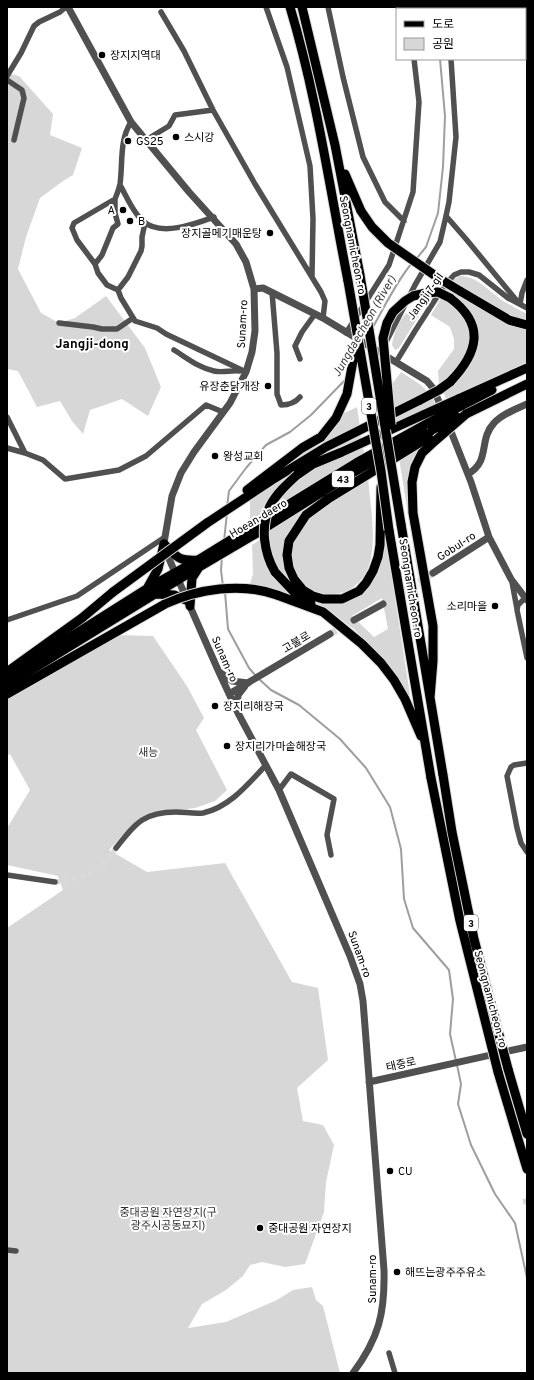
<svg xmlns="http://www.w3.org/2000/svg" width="534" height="1380" font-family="Overpass,'Noto Sans KR',sans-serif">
<rect width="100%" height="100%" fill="#fff"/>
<path fill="#d7d7d7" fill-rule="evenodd" d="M 7,73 L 19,76 L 53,114 L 50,135 L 82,148 L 73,175 L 63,181 L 40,198 L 26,237 L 18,269 L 41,313 L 59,323 L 75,318 L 106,296 L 145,348 L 161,387 L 148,416 L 122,399 L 90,410 L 83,434 L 72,421 L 60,401 L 37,407 L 18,371 L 7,369 Z
M 460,276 C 478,276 490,293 505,302 C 512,306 520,310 527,314 L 527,322 C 500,315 474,297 452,280 Z
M 447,286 L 527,328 L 527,362 L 447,400 L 443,392 L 454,385 L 467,368 L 475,329 L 472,315 L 452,295 L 444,290 Z
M 441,298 L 451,302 L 465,317 L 470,333 L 469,346 L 457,372 L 439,385 L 438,371 L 454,349 L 454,339 L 450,327 L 431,315 Z
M 428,301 L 399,348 L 395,350 L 392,345 C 396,323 405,308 428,301 Z
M 401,372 L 421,385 L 428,392 L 392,411 L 390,387 Z
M 433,399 L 436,405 L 394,425 L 393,417 Z
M 357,407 L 360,427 L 277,472 L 338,416 Z
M 360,432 L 362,440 L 313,462 L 263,515 L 250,522 L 250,498 L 291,471 Z
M 429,440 L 415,461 L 411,526 L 424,615 L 399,458 Z
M 363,445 L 364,454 L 275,507 L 281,495 L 303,474 Z
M 368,477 C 370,507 379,546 366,573 C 362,580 355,586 349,590 C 334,597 310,597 299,582 C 296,578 295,572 293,567 C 292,564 290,560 290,556 C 289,544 299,529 306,521 C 322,502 347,490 368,477 Z
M 328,495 L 295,522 L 285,542 L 285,561 L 310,597 L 358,593 L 384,538 L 386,540 L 410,695 L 406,695 L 375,652 L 355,630 L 327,609 L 302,595 L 276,566 L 270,549 L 269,531 L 296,513 ZM 382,598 L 388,629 L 374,637 L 352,616 Z
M 261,539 C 263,565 275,577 291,595 L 264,586 L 250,584 L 253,574 L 252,545 Z
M 116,635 L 153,636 L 187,686 L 204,718 L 196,730 L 227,790 L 215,801 L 195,808 L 150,814 L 130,827 L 109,850 L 147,872 L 225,863 L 292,982 L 318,988 L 328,1060 L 297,1088 L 303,1121 L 323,1125 L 334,1145 L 326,1182 L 324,1212 L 305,1264 L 285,1267 L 262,1262 L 250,1265 L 243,1276 L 226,1290 L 202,1304 L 188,1328 L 226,1322 L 277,1300 L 293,1290 L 312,1287 L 316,1300 L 323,1306 L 340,1373 L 7,1373 L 7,928 L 63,890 L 58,876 L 7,865 L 7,828 L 30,790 L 10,754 L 7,755 L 7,698 Z"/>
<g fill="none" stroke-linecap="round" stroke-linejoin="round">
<path stroke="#9e9e9e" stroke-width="2" d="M 437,7 L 437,9
M 417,258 L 426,247 L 438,213 L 443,167 L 445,116 L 440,59
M 373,327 C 385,306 396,282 412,263
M 227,507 L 229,491 L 246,468 L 266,445 L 290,432 L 311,415 L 346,379
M 224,541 L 227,513
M 222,557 L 221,570 L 223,586
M 225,592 L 228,629 L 249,668 L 256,676
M 259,679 L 271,690 L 299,705 L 340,739 L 366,768 L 390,807 L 401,849 L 404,899 L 413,928 L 449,970 L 453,999 L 450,1034 L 456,1061
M 457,1065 L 461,1084 L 458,1104 L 471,1145 L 495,1194 L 515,1223 L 527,1278"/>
<path stroke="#d9d9d9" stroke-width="5.5" stroke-dasharray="5.5 3" stroke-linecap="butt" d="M 55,882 C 69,880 89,878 100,867 C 106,862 111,854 116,848
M 523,1202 L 527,1201"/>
<path stroke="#d9d9d9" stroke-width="7" stroke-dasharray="7 3.5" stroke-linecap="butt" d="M 383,604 L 433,573
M 330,634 L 354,620"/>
<defs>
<path id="primary" d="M 148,587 L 158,569 L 164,544
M 156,594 L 174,595 L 186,600
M 7,677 L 148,588 L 198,560
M 7,685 L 199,567"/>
<path id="trunk" d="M 290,7 C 317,97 330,190 348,281
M 302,7 L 335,145 L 360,275
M 345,174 L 361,211
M 460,291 L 509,320 L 527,325
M 450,382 C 478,353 486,325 450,298
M 458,399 L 527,368
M 461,406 L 492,390
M 466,414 L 527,384
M 297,475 L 313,464 L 342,452 L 425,414
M 381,487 L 380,545 L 378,557 L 373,571 L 366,583 L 359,591 L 342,599 L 323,599 L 313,596 L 303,590 L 294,579 L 289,568 L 287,555 L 289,541 L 306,515 L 328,499 L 434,434
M 247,490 L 302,448 L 321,437
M 207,523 L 272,480 L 326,447 L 420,400
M 401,524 L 443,775
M 389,530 L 431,778
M 164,544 C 178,558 178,561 198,560 L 356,463 L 430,422
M 275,572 L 293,591 L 311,604
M 277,595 L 323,612 L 362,644 L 381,663 L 394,680 L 405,699 L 421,736
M 190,606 L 192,578 L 199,567 L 257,533 L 354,472 L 407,441 L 425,433
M 7,672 L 82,618 L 113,592
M 7,694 L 165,604
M 430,698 L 433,661 L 433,626 L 413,513 L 412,482 L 415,467 L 422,453 L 436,440
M 508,1069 L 527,1134
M 498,1072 L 527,1169"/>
</defs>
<use href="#primary" stroke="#dbdbdb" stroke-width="11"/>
<use href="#trunk" stroke="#dbdbdb" stroke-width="11"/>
<path stroke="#505050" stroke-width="5.5" d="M 266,7 L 287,67 L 310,166 L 313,219 L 312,276
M 328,7 L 343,77 L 363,157 L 385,202 L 404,221
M 408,7 L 408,9
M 447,7 L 447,9
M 161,12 L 184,51 L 213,110 L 255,184 L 321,292 L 325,301 L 323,318
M 7,76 L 21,53 L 34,26 L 39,22 L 60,12 L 66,7
M 7,80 L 22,90 L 24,98 L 14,140
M 131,122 C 119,141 123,163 120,184 C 119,189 117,194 115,199 L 74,223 L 72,228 L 77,240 L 95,264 L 98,273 L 107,285 L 118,290 L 121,298 L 135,321 L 157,328 L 166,334 L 246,372
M 146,140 L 169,126 L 175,115 L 213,110
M 120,185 C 126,195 133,213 143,221 C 160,237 195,224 214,217
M 446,216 L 466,239 L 517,301
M 95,264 L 102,255 L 113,228 L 118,224 L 115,213 L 115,199
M 118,290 L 128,277 L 141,251 L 142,246 L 142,237 L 145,223
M 272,292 L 277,353 L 277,394 L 281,405 C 289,405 295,403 300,397
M 520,304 L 522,293 L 527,280
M 59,323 L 93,327 L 102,329 L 117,329 L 133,318
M 346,333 L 389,265 L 413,192 L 419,102 L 414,59
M 384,346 L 415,285 L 440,242 L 446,216 L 449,202 L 456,137 L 451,59
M 174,350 C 187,358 199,368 214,371 C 222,373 232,370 240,371
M 300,359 L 295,346 L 302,332 L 315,314
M 396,362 L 415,331 L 444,286 L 454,275 L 461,272 L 469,272 L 479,275 L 508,298 L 527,308
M 7,417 L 25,453 L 43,460 L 65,479 L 119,470 L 146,456 L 206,405 L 223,412
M 7,448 L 25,453
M 512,582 L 517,609
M 525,598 L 518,605 L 517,610 L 527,658
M 7,620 L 77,596 L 165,537
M 527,763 L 514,765 L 511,767 L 507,776 L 517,828 L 521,843 L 527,852
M 279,790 L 291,774 L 334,799 L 327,835 L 331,855
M 116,848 C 135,824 143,812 176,812 C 184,812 195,814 203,813 C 230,807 248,784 266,765
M 7,875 L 55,882
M 7,1250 L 16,1251
M 389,1353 L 395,1373"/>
<path stroke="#505050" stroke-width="7" d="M 68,7 L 131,122 L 189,192 L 236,244 L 246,262 L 254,289 L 255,331 L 252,352 L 246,372 L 230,403 L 194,452 L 181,473 L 172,496 L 165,537 L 164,544 L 170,561 L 218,670 L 238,713 L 279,790 L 350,956 L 360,984 L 363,1001 L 384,1270 C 385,1313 379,1338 353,1373
M 254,289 L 263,288 L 323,318 L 427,381 L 433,388 L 443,411
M 448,424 L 471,482 L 489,537
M 468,474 C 491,461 478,440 494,423 C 502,414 516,409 527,404
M 433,573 L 489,537 L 511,579 L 527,600
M 354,620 L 383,604
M 221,673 L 232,681 L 248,683
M 229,694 L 330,634
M 237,709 L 238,695 L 245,686
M 369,1082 L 527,1047"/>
<use href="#primary" stroke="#000" stroke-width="9"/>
<use href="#trunk" stroke="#000" stroke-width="9"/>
<defs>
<path id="trunk-bridge" d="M 361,211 L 372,227 L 388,243 L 440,279 L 460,291
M 360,275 L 401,524
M 348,281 L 381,471 L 389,530
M 420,400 L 439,390 L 450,382
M 425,414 L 458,399
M 430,422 L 461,406
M 391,425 L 383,338 L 387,323 L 393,312 L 405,301 L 413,296 L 426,293 L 438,292 L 450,298
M 432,430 L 457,417
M 321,437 L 336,418 L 347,394 L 356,344
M 436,440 L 466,414
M 275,572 C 264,553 260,527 270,506 C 276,494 287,484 297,475
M 113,592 L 207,523
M 165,604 C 198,589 241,582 277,595
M 443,775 L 452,832 L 474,939 L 508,1069
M 431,778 L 460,921 L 498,1072"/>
</defs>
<use href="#trunk-bridge" stroke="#dbdbdb" stroke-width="11" stroke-linecap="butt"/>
<use href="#trunk-bridge" stroke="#000" stroke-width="9"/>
</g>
<g fill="#000" stroke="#fff" stroke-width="1.5">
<circle cx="102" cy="55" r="4"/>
<circle cx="176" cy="137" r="4"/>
<circle cx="128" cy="141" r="4"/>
<circle cx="123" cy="210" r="4"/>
<circle cx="130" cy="221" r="4"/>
<circle cx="270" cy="233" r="4"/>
<circle cx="268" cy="386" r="4"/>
<circle cx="215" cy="456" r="4"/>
<circle cx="495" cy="606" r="4"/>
<circle cx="215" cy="706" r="4"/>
<circle cx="227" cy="746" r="4"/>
<circle cx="390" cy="1171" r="4"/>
<circle cx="260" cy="1228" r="4"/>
<circle cx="397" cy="1272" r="4"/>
</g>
<g text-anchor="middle" stroke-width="4" stroke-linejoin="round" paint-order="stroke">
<g fill="#fff" stroke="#4c4c4c" stroke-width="1">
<rect x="362" y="398" width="14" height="16" rx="3"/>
<rect x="332" y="471" width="22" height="16" rx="3"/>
<rect x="464" y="915" width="14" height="16" rx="3"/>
</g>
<g font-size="10" font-weight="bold" fill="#000">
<text x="369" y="410">3</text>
<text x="343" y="483">43</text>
<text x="471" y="927">3</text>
</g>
<g font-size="11" fill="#000" stroke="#fff" text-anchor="start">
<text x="110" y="59">장지지역대</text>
<text x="184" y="141">스시강</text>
<text x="136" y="145">GS25</text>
<text x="115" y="214" text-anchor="end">A</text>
<text x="138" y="225">B</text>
<text x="262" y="237" text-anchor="end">장지골메기매운탕</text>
<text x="260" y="390" text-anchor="end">유장춘닭개장</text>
<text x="223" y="460">왕성교회</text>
<text x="487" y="610" text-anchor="end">소리마을</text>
<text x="223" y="710">장지리해장국</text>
<text x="235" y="750">장지리가마솥해장국</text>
<text x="398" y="1175">CU</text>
<text x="268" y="1232">중대공원 자연장지</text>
<text x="405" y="1276">해뜨는광주주유소</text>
</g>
<g font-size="11" fill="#000" stroke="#fff">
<text transform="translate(353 245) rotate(79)" y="4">Seongnamicheon-ro</text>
<text transform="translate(425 296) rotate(-55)" y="4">Jangji 7-gil</text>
<text transform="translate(242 324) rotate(-87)" y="4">Sunam-ro</text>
<text transform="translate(258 518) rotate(-31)" y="4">Hoean-daero</text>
<text transform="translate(456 546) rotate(-33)" y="4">Gobul-ro</text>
<text transform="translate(411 588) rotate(81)" y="4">Seongnamicheon-ro</text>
<text transform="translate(296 642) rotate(-31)" y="4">고불로</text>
<text transform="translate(225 659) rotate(66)" y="4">Sunam-ro</text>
<text transform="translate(360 954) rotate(70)" y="4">Sunam-ro</text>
<text transform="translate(491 999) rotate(75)" y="4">Seongnamicheon-ro</text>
<text transform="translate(401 1064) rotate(-13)" y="4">태중로</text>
<text transform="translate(372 1279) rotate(-90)" y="4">Sunam-ro</text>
</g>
<g font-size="11" fill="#2e2e2e" stroke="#fff">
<text x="148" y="756">새능</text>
<text x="168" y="1216">중대공원 자연장지(구<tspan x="168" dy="13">광주시공동묘지)</tspan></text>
</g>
<g font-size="12" font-style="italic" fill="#3f3f3f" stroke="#fff">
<text transform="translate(364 326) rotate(-60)" y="4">Jungdaecheon (River)</text>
</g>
<g font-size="13" font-weight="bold" fill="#000" stroke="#fff">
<text x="92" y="348">Jangji-dong</text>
</g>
</g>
<rect width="534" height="1380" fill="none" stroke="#000000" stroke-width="16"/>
<rect x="396" y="8" width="130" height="52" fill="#ffffff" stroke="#999999"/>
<rect x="404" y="21" width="20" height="6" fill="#000000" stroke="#999999"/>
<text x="432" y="28" font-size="12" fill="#000000">도로</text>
<rect x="404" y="38" width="20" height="12" fill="#d7d7d7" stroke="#999999"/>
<text x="432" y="48" font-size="12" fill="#000000">공원</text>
</svg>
